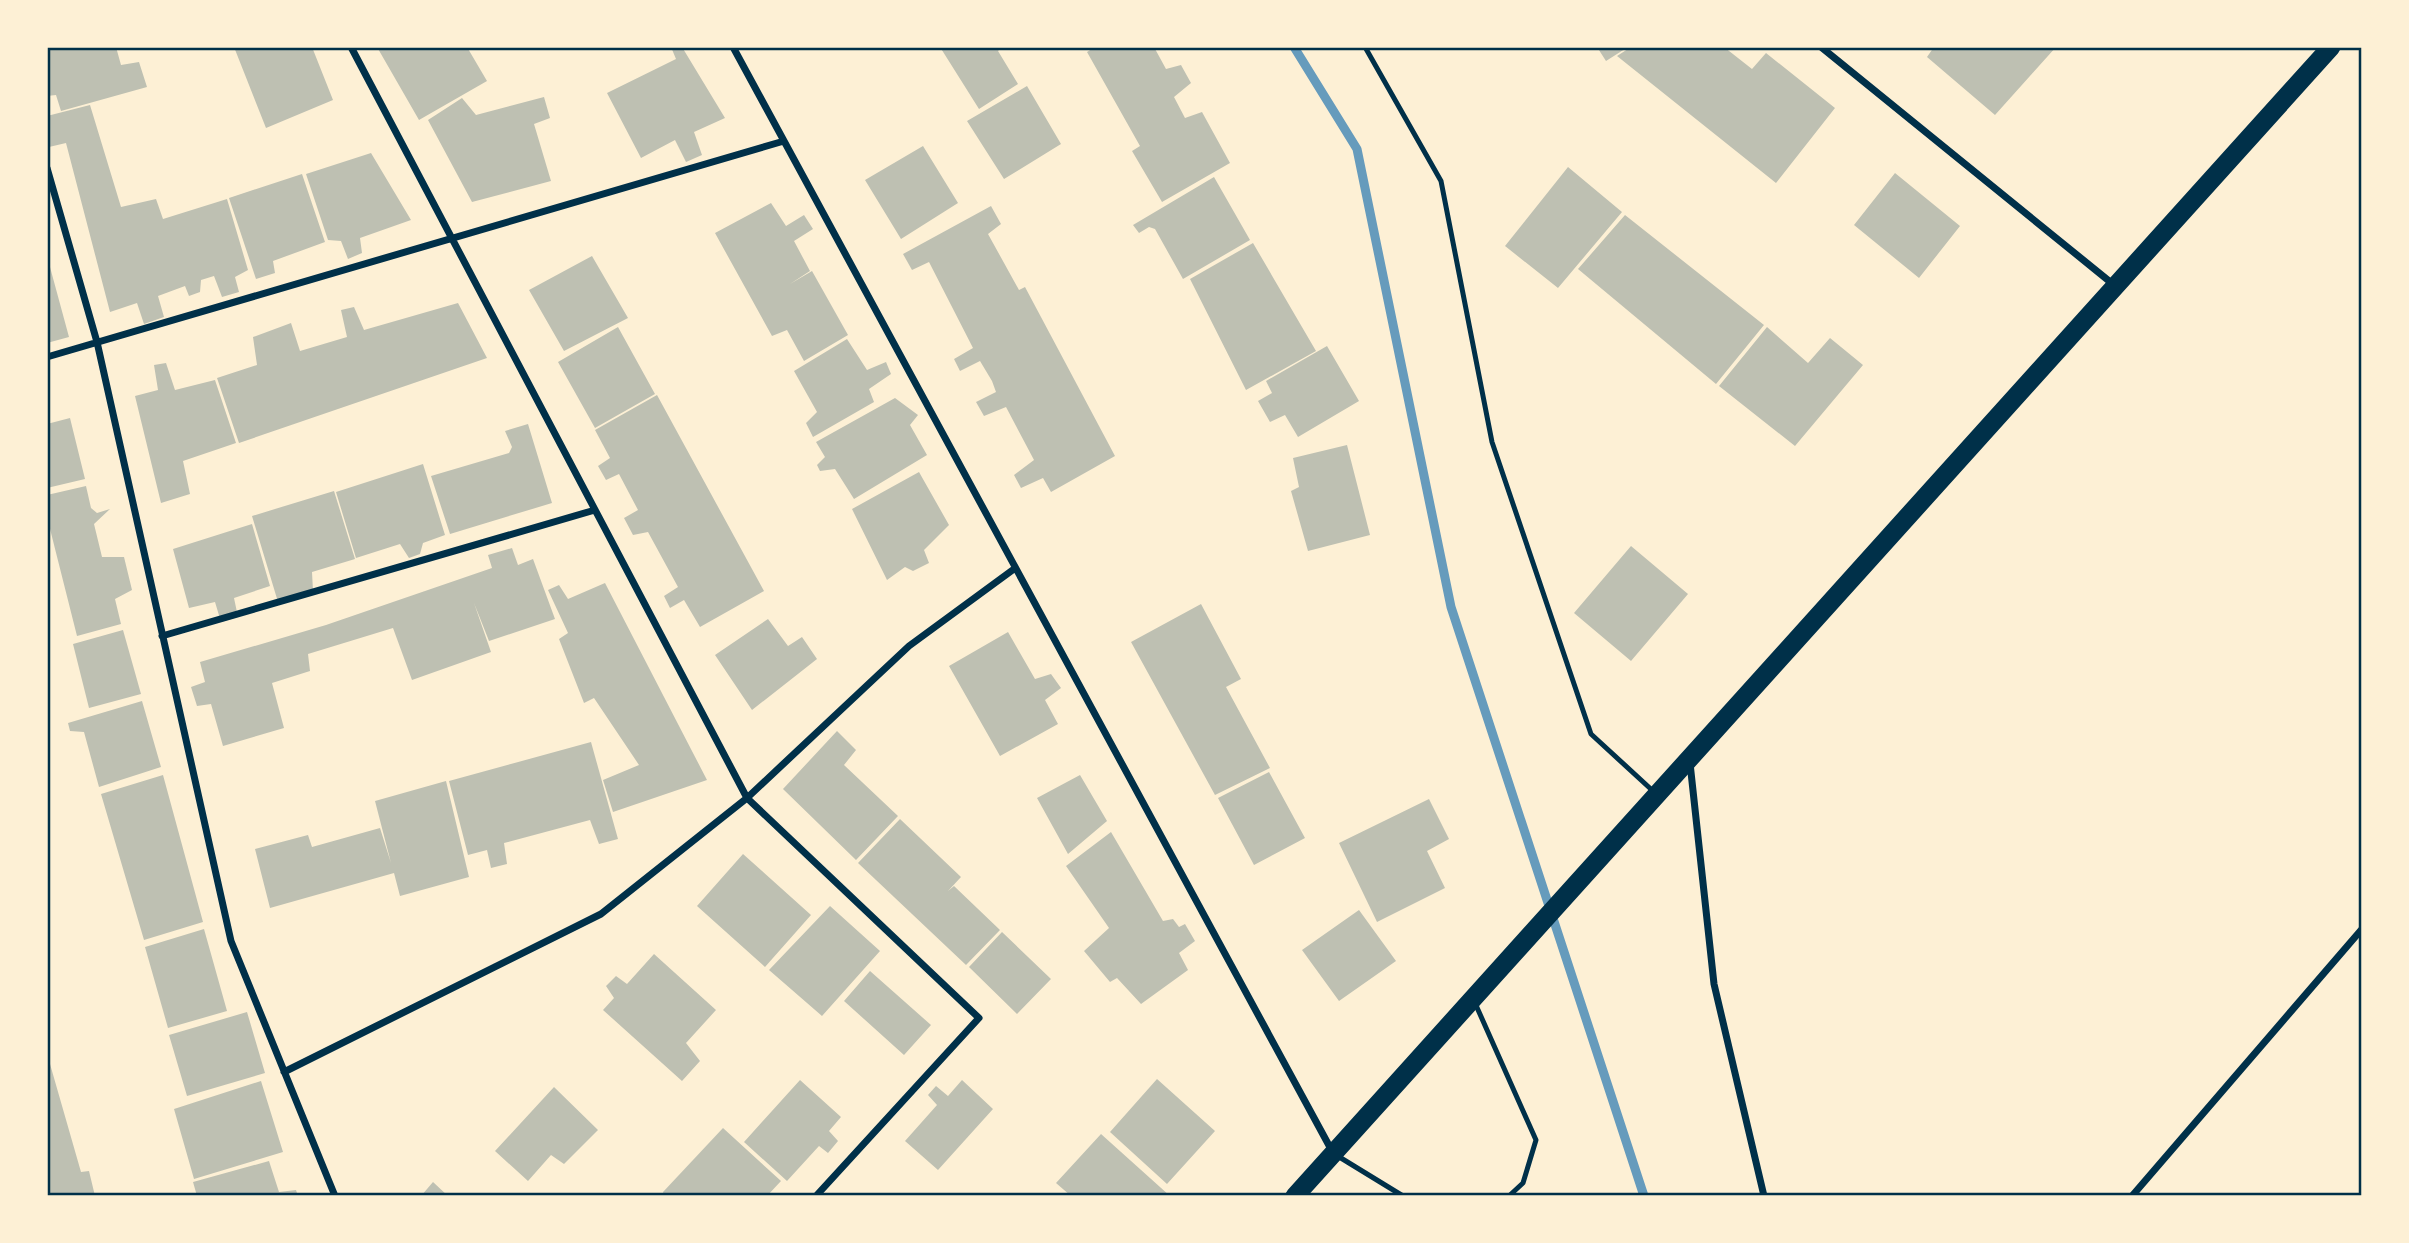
<svg xmlns="http://www.w3.org/2000/svg" width="2409" height="1243" font-family="'Varela Round',sans-serif">
<rect width="100%" height="100%" fill="#fdf0d5"/>
<g fill="none" stroke-linecap="round" stroke-linejoin="round">
<path stroke="#669bbc" stroke-width="9" d="M 1294,47 L 1357,149 L 1451,607 L 1644,1196"/>
</g>
<path fill="#bec0b2" d="M 47,47 L 116,47 L 121,65 L 139,62 L 147,87 L 61,111 L 56,95 L 47,96 Z
M 234,47 L 312,47 L 333,100 L 266,128 Z
M 377,47 L 467,47 L 487,81 L 419,120 Z
M 671,47 L 682,47 L 725,118 L 694,132 L 702,155 L 686,162 L 675,140 L 641,158 L 607,93 L 676,59 Z
M 940,47 L 1002,47 L 998,51 L 1018,84 L 979,109 Z
M 1095,47 L 1154,47 L 1166,69 L 1181,65 L 1191,83 L 1174,97 L 1185,118 L 1202,112 L 1230,163 L 1162,202 L 1132,151 L 1140,146 L 1087,52 Z
M 1597,47 L 1628,47 L 1606,61 Z
M 1631,47 L 1724,47 L 1752,69 L 1766,53 L 1835,108 L 1776,183 L 1617,56 Z
M 1934,47 L 2056,47 L 1995,115 L 1927,57 Z
M 1027,86 L 1061,144 L 1004,179 L 967,121 Z
M 544,97 L 550,118 L 534,124 L 551,181 L 472,202 L 428,120 L 462,98 L 476,115 Z
M 90,105 L 121,207 L 156,199 L 163,219 L 227,199 L 248,270 L 235,277 L 239,292 L 222,297 L 214,276 L 201,280 L 200,292 L 189,296 L 185,286 L 158,296 L 164,317 L 144,324 L 137,303 L 110,312 L 66,143 L 49,147 L 47,141 L 47,116 Z
M 923,146 L 958,203 L 901,239 L 865,180 Z
M 371,153 L 411,220 L 360,238 L 362,253 L 348,259 L 341,241 L 328,240 L 306,174 Z
M 1568,167 L 1622,212 L 1558,288 L 1505,246 Z
M 1895,173 L 1960,226 L 1919,278 L 1854,225 Z
M 302,174 L 325,242 L 273,261 L 275,273 L 256,279 L 229,198 Z
M 1214,177 L 1250,240 L 1183,279 L 1155,229 L 1149,227 L 1139,233 L 1133,225 Z
M 771,203 L 786,226 L 804,215 L 813,229 L 794,241 L 810,271 L 790,284 L 812,271 L 848,335 L 804,361 L 787,330 L 772,336 L 715,233 Z
M 991,206 L 1001,224 L 988,234 L 1019,290 L 1025,287 L 1115,456 L 1051,492 L 1043,478 L 1021,488 L 1014,475 L 1034,460 L 1006,407 L 984,416 L 976,402 L 996,392 L 992,381 L 980,361 L 960,371 L 954,359 L 973,348 L 929,262 L 912,270 L 903,254 Z
M 1625,215 L 1764,325 L 1716,384 L 1578,269 Z
M 1253,243 L 1316,351 L 1246,390 L 1190,279 Z
M 47,256 L 69,337 L 47,343 Z
M 592,256 L 628,318 L 564,351 L 529,290 Z
M 458,303 L 487,358 L 239,443 L 217,378 L 257,365 L 253,337 L 291,323 L 300,351 L 347,337 L 341,310 L 354,307 L 364,330 Z
M 618,327 L 655,394 L 595,428 L 558,362 Z
M 1767,327 L 1808,363 L 1830,338 L 1863,365 L 1795,446 L 1719,386 Z
M 847,339 L 867,370 L 886,362 L 891,374 L 869,389 L 874,402 L 813,437 L 806,423 L 817,412 L 794,371 Z
M 1327,346 L 1359,401 L 1298,437 L 1285,415 L 1270,422 L 1258,401 L 1272,393 L 1266,381 Z
M 166,363 L 175,390 L 215,380 L 236,443 L 183,461 L 190,494 L 161,503 L 135,396 L 158,390 L 154,365 Z
M 657,395 L 764,591 L 700,627 L 684,600 L 670,608 L 664,596 L 678,587 L 648,532 L 633,535 L 624,518 L 638,510 L 619,474 L 606,480 L 598,466 L 610,458 L 595,430 Z
M 895,398 L 918,415 L 910,425 L 927,455 L 854,499 L 835,469 L 820,471 L 817,465 L 825,457 L 816,442 Z
M 70,418 L 85,479 L 47,488 L 47,424 Z
M 528,424 L 552,503 L 450,534 L 431,476 L 509,453 L 512,447 L 505,431 Z
M 1347,445 L 1370,535 L 1308,551 L 1291,491 L 1299,487 L 1293,458 Z
M 423,464 L 445,535 L 423,543 L 420,554 L 409,558 L 400,544 L 356,558 L 336,492 Z
M 919,472 L 949,525 L 924,550 L 929,563 L 913,571 L 905,567 L 887,580 L 852,509 Z
M 86,486 L 91,508 L 97,513 L 110,509 L 94,524 L 102,557 L 124,557 L 132,590 L 115,599 L 121,624 L 77,636 L 47,517 L 47,495 Z
M 334,491 L 355,559 L 312,572 L 313,591 L 278,602 L 252,516 Z
M 252,524 L 270,586 L 234,598 L 238,617 L 221,622 L 215,602 L 189,608 L 173,549 Z
M 1631,546 L 1688,594 L 1631,661 L 1574,613 Z
M 512,548 L 518,565 L 533,559 L 555,619 L 489,641 L 474,603 L 491,652 L 412,680 L 393,628 L 308,654 L 310,671 L 272,683 L 284,728 L 223,746 L 211,704 L 197,706 L 191,687 L 205,682 L 200,662 L 326,625 L 492,568 L 488,555 Z
M 605,583 L 707,780 L 613,812 L 603,780 L 639,765 L 594,698 L 584,703 L 559,639 L 568,633 L 548,590 L 559,585 L 568,599 Z
M 1201,604 L 1241,679 L 1226,687 L 1270,768 L 1215,795 L 1131,642 Z
M 768,619 L 788,646 L 802,637 L 817,659 L 752,710 L 715,655 Z
M 123,630 L 141,694 L 89,708 L 73,644 Z
M 1008,632 L 1035,679 L 1051,674 L 1061,688 L 1045,700 L 1058,724 L 1000,756 L 949,666 Z
M 142,701 L 161,767 L 99,787 L 84,732 L 70,731 L 68,723 Z
M 837,731 L 856,750 L 844,765 L 898,816 L 856,860 L 783,789 Z
M 591,742 L 618,839 L 599,844 L 590,820 L 504,843 L 507,864 L 491,868 L 487,850 L 468,855 L 449,781 Z
M 1269,772 L 1305,838 L 1254,865 L 1218,798 Z
M 163,775 L 203,922 L 144,940 L 101,794 Z
M 1080,775 L 1107,821 L 1068,854 L 1037,798 Z
M 446,781 L 469,877 L 400,896 L 394,873 L 270,908 L 255,849 L 308,835 L 312,847 L 380,828 L 391,863 L 375,801 Z
M 1429,799 L 1449,839 L 1427,851 L 1445,888 L 1377,922 L 1339,843 Z
M 900,819 L 961,877 L 948,891 L 954,886 L 1000,930 L 966,965 L 858,863 Z
M 1111,832 L 1163,921 L 1173,919 L 1179,927 L 1185,924 L 1195,941 L 1179,953 L 1188,970 L 1141,1004 L 1117,978 L 1110,982 L 1084,951 L 1109,928 L 1066,866 Z
M 743,854 L 811,915 L 765,967 L 697,906 Z
M 830,906 L 880,951 L 822,1016 L 769,970 Z
M 1359,910 L 1396,961 L 1339,1001 L 1302,950 Z
M 204,929 L 227,1011 L 168,1028 L 145,947 Z
M 1002,932 L 1051,979 L 1017,1014 L 969,967 Z
M 654,954 L 716,1010 L 686,1043 L 700,1061 L 682,1081 L 603,1010 L 614,998 L 606,986 L 616,976 L 627,984 Z
M 870,971 L 931,1025 L 904,1055 L 844,1001 Z
M 247,1012 L 265,1073 L 187,1096 L 169,1035 Z
M 50,1064 L 81,1172 L 89,1171 L 95,1196 L 47,1196 L 47,1065 Z
M 1157,1079 L 1215,1131 L 1167,1184 L 1110,1132 Z
M 800,1080 L 841,1117 L 829,1131 L 838,1141 L 828,1153 L 819,1146 L 787,1181 L 744,1142 Z
M 962,1080 L 993,1109 L 938,1170 L 905,1141 L 937,1105 L 928,1095 L 936,1086 L 948,1096 Z
M 261,1081 L 283,1152 L 194,1179 L 174,1109 Z
M 554,1087 L 598,1130 L 564,1164 L 551,1155 L 528,1181 L 495,1151 Z
M 723,1128 L 781,1181 L 767,1196 L 664,1196 L 663,1192 Z
M 1101,1134 L 1170,1196 L 1071,1196 L 1056,1183 Z
M 269,1161 L 279,1192 L 296,1190 L 298,1196 L 197,1196 L 193,1182 Z
M 433,1182 L 448,1196 L 421,1196 Z"/>
<g fill="none" stroke-linecap="round" stroke-linejoin="round">
<path stroke="#003049" stroke-width="5" d="M 1365,47 L 1441,181 L 1492,442 L 1591,734 L 1653,791
M 1475,1003 L 1536,1140 L 1523,1183 L 1509,1196
M 1336,1155 L 1403,1196"/>
<path stroke="#003049" stroke-width="7" d="M 351,47 L 747,798 L 979,1018 L 816,1196
M 733,47 L 1332,1151
M 1821,47 L 2114,285
M 47,168 L 97,342 L 231,941 L 335,1196
M 47,357 L 784,141
M 162,636 L 595,510
M 1690,763 L 1714,984 L 1764,1196
M 284,1072 L 601,914 L 747,798 L 909,646 L 1014,569
M 2132,1196 L 2362,929"/>
<path stroke="#003049" stroke-width="19" d="M 1295,1196 L 2331,47"/>
</g>
<rect width="2409" height="1243" fill="none" stroke="#fdf0d5" stroke-width="98"/>
<rect x="49" y="49" width="2311" height="1145" fill="none" stroke="#003049" stroke-width="2.5"/>
</svg>
